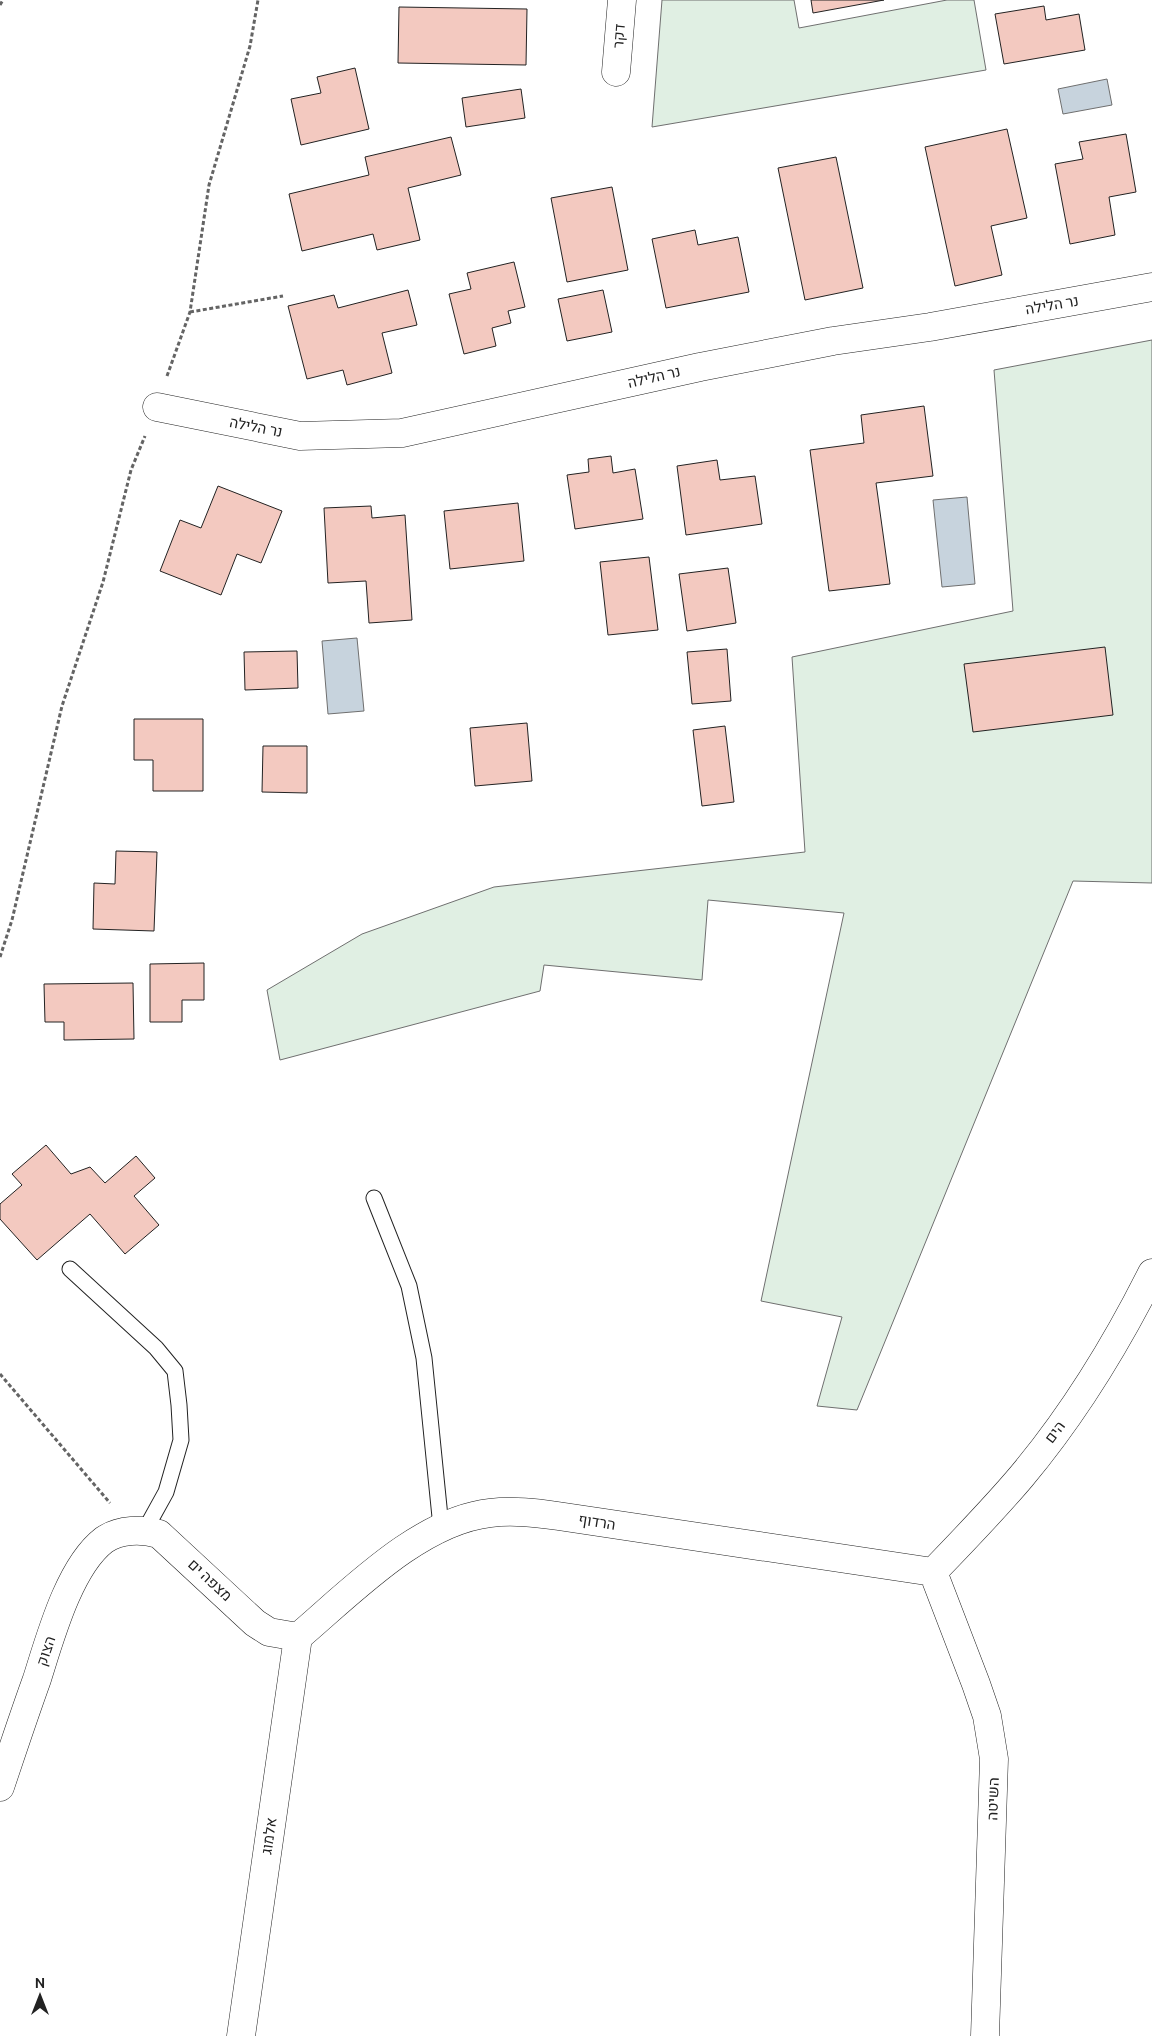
<svg xmlns="http://www.w3.org/2000/svg" width="1152" height="2036" font-family="Ubuntu,Heebo,sans-serif">
<rect width="100%" height="100%" fill="#fff"/>
<path fill="#e0efe3" stroke="#6f6f6f" d="M 662,0 L 794,0 L 799,28 L 947,0 L 974,0 L 986,70 L 652,127 Z
M 1152,340 L 1152,883 L 1073,881 L 857,1410 L 817,1406 L 842,1317 L 761,1301 L 844,913 L 708,900 L 702,980 L 544,965 L 540,991 L 280,1060 L 267,990 L 362,934 L 494,887 L 805,852 L 792,657 L 1013,611 L 994,370 Z"/>
<path fill="#c7d3dd" stroke="#6f6f6f" d="M 1107,79 L 1112,105 L 1063,114 L 1058,89 Z
M 967,497 L 975,584 L 942,587 L 933,500 Z
M 357,638 L 364,711 L 328,714 L 322,641 Z"/>
<path fill="#f3c9c0" stroke="#222" d="M 811,0 L 884,0 L 813,13 Z
M 1044,6 L 1046,20 L 1079,14 L 1085,50 L 1004,64 L 995,14 Z
M 399,7 L 527,9 L 526,65 L 398,63 Z
M 355,68 L 369,129 L 301,145 L 291,99 L 321,93 L 317,77 Z
M 521,89 L 525,118 L 466,127 L 462,98 Z
M 1007,129 L 1027,218 L 991,226 L 1002,275 L 955,286 L 925,147 Z
M 1126,134 L 1136,192 L 1109,197 L 1115,235 L 1070,244 L 1055,164 L 1083,159 L 1079,142 Z
M 451,137 L 461,175 L 408,188 L 420,240 L 377,250 L 373,234 L 302,251 L 289,194 L 369,175 L 365,157 Z
M 836,157 L 863,288 L 805,300 L 778,168 Z
M 612,187 L 628,270 L 567,282 L 551,198 Z
M 695,230 L 698,245 L 738,237 L 749,292 L 666,308 L 652,239 Z
M 514,262 L 525,307 L 508,311 L 511,323 L 492,328 L 496,346 L 464,354 L 449,294 L 471,289 L 467,273 Z
M 408,290 L 417,325 L 382,333 L 392,373 L 347,385 L 343,370 L 307,379 L 288,306 L 334,295 L 338,308 Z
M 603,290 L 612,332 L 567,341 L 558,299 Z
M 924,406 L 933,476 L 876,483 L 890,584 L 829,591 L 810,450 L 864,443 L 861,415 Z
M 611,456 L 613,473 L 635,469 L 643,519 L 575,529 L 567,475 L 589,472 L 588,459 Z
M 717,460 L 720,480 L 755,476 L 762,524 L 686,535 L 677,466 Z
M 218,486 L 282,511 L 261,563 L 237,554 L 221,595 L 160,571 L 180,520 L 201,528 Z
M 518,503 L 524,561 L 450,569 L 444,511 Z
M 371,506 L 372,518 L 405,515 L 412,620 L 369,623 L 366,581 L 328,583 L 324,508 Z
M 649,557 L 658,630 L 608,635 L 600,562 Z
M 728,568 L 736,623 L 687,631 L 679,574 Z
M 1105,647 L 1113,715 L 973,732 L 964,664 Z
M 727,649 L 731,701 L 692,704 L 687,652 Z
M 297,651 L 298,688 L 245,690 L 244,652 Z
M 134,719 L 203,719 L 203,791 L 153,791 L 153,760 L 134,760 Z
M 527,723 L 532,781 L 475,786 L 470,728 Z
M 725,726 L 734,802 L 702,806 L 693,730 Z
M 263,746 L 307,746 L 307,793 L 262,792 Z
M 116,851 L 157,852 L 154,931 L 93,929 L 94,883 L 115,884 Z
M 204,963 L 204,1000 L 182,1000 L 182,1022 L 150,1022 L 150,964 Z
M 133,983 L 134,1039 L 64,1040 L 64,1022 L 45,1022 L 44,984 Z
M 46,1145 L 71,1174 L 90,1167 L 105,1183 L 136,1156 L 155,1178 L 134,1196 L 159,1225 L 125,1254 L 90,1214 L 37,1260 L 0,1219 L 0,1204 L 22,1185 L 12,1174 Z"/>
<g fill="none" stroke-linecap="round" stroke-linejoin="round">
<defs>
<path id="service" d="M 374,1198 L 409,1286 L 424,1358 L 441,1527
M 70,1269 L 156,1348 L 175,1371 L 179,1405 L 181,1440 L 166,1492 L 145,1530"/>
<path id="minor" d="M 616,72 L 622,0
M 157,407 L 300,436 L 402,433 L 700,367 L 833,341 L 930,327 L 1152,287
M 933,1572 L 976,1684 L 987,1716 L 994,1759 L 985,2036
M 933,1572 C 963,1541 993,1510 1021,1477 C 1073,1415 1116,1345 1152,1273
M 298,1637 C 351,1592 419,1521 490,1513 C 513,1510 536,1513 558,1516 L 933,1572
M 0,1787 C 12,1751 24,1715 37,1679 C 50,1638 69,1567 104,1540 C 120,1529 142,1529 159,1534 L 255,1623 L 269,1632 L 298,1637
M 241,2036 L 298,1637"/>
</defs>
<use href="#service" stroke="#222" stroke-width="17"/>
<use href="#minor" stroke="#222" stroke-width="29"/>
<path stroke="#646464" stroke-width="3" stroke-dasharray="4 2.5" stroke-linecap="butt" d="M 0,5 L 3,0
M 190,312 L 283,296
M 167,376 L 190,312 L 209,185 L 250,46 L 258,0
M 0,957 L 12,920 L 62,706 L 103,582 L 131,470 L 145,436
M 0,1374 L 110,1503"/>
<use href="#service" stroke="#fff" stroke-width="15"/>
<use href="#minor" stroke="#fff" stroke-width="28"/>
</g>
<g text-anchor="middle" stroke-width="4" stroke-linejoin="round" paint-order="stroke">
<g font-size="15" fill="#222" stroke="#fff">
<text transform="translate(619 36) rotate(-85)" y="5">דקר</text>
<text transform="translate(1052 305) rotate(-10)" y="5">נר הלילה</text>
<text transform="translate(654 377) rotate(-13)" y="5">נר הלילה</text>
<text transform="translate(256 427) rotate(11)" y="5">נר הלילה</text>
<text transform="translate(1055 1432) rotate(-53)" y="5">הים</text>
<text transform="translate(597 1522) rotate(9)" y="5">הרדוף</text>
<text transform="translate(210 1580) rotate(43)" y="5">מצפה ים</text>
<text transform="translate(46 1651) rotate(-71)" y="5">הצוק</text>
<text transform="translate(993 1799) rotate(-88)" y="5">השיטה</text>
<text transform="translate(269 1836) rotate(-82)" y="5">אלמוג</text>
</g>
</g>
<g transform="translate(40 1996)" stroke="#ffffff" stroke-width="4" paint-order="stroke">
<path d="M0-4L9 19L0 12L-9 19Z" fill="#222222"/>
<text y="-8" font-size="14" font-weight="bold" text-anchor="middle" fill="#222222">N</text>
</g>
</svg>
